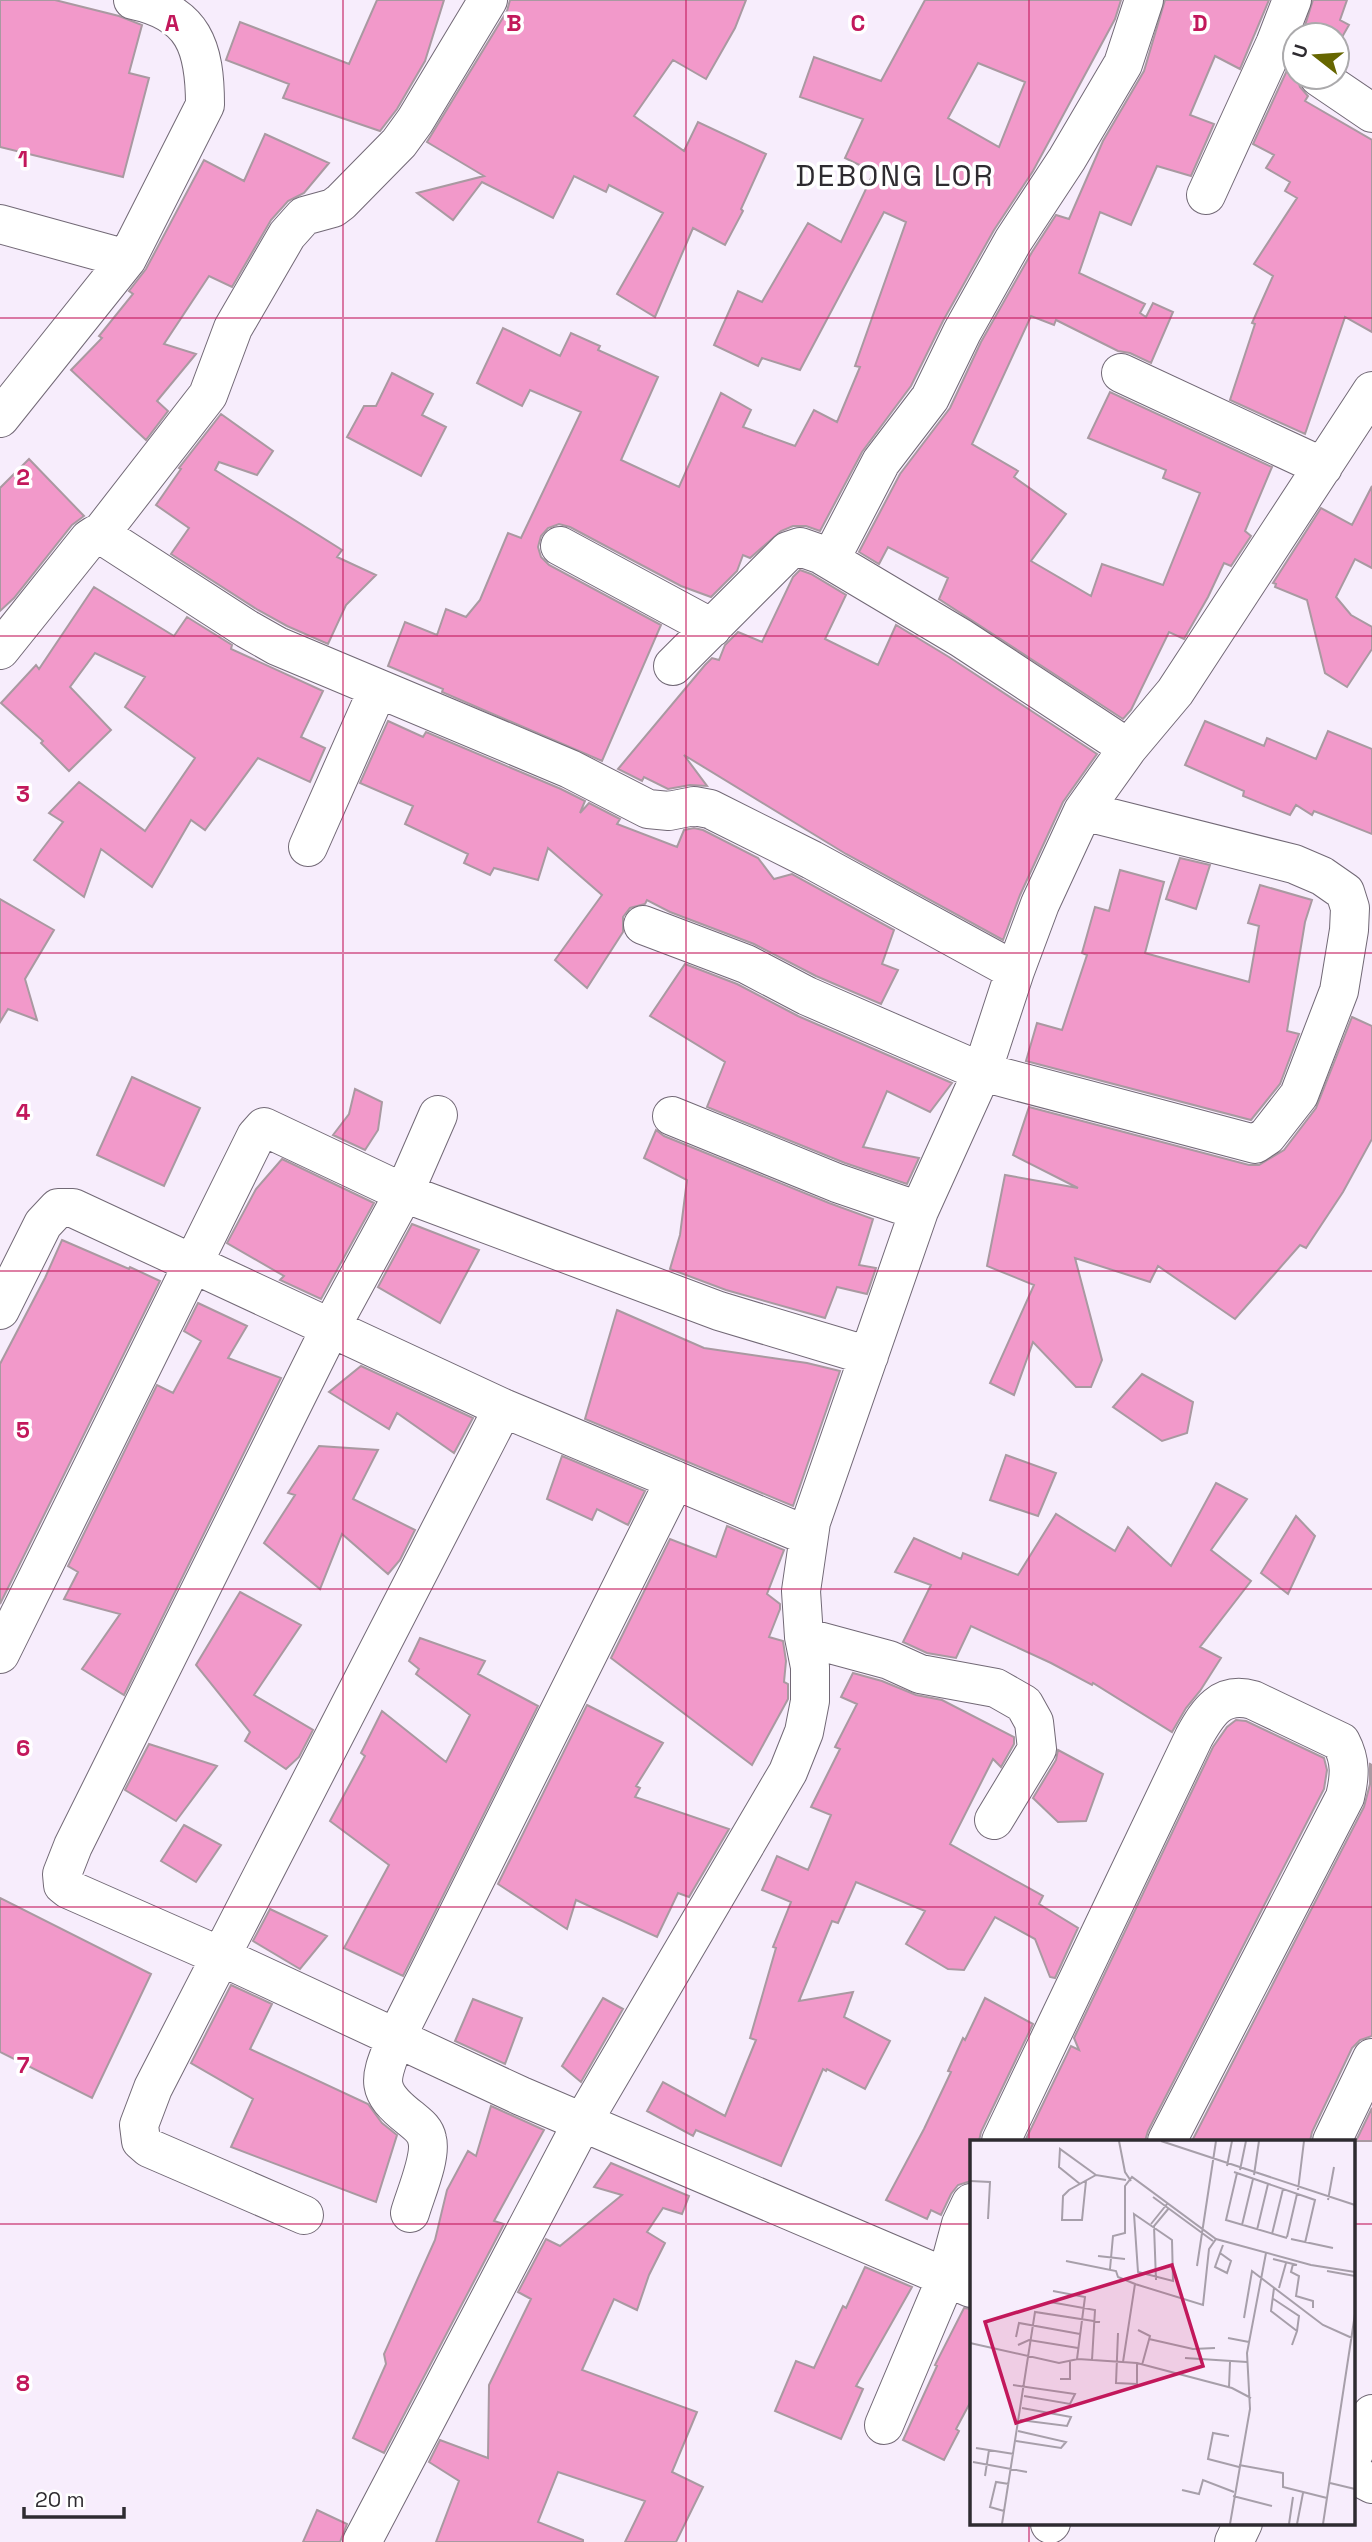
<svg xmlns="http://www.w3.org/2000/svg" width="1372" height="2542" font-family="'Space Grotesk',sans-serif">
<rect width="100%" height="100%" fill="#f7edfc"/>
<!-- building -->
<path fill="#f299ca" stroke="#a999a1" stroke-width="2" fill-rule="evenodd" d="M0,0H55L119,16L142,25L129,73L149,78L123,177L0,147Z
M377,0H444L425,61L397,109L380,131L283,98L289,84L226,60L240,22L349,64Z
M510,0H746L735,28L706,79L673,60L634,116L684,151L698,122L766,154L741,209L743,211L725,245L693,228L655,317L617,294L663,213L609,185L606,192L574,176L553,218L482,182L453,220L417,193L484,176L427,142L507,11Z
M925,0H1121L1115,19L1033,171L994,230L943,321L911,386L862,452L820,531L806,526H793L781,531L750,558L743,555L737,571L711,597L681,586L570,527L559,524L548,528L541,536L538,547L541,557L549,565L661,625L602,761L442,692L443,689L388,666L405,622L437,635L446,609L466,617L480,600L508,533L521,538L581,412L530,390L522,406L477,383L503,328L560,356L571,333L600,346L598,350L658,377L621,460L679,487L721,393L751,410L743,427L795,446L814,410L837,422L860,367L855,366L906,222L884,212L800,370L762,358L758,366L714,345L738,291L762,302L808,223L841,242L874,172L845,158L863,119L800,97L814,57L881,81ZM978,63L1025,82L999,147L948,118Z
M1165,0H1269L1240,69L1215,56L1190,115L1214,124L1191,176L1157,166L1131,225L1100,212L1079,273L1145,304L1140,313L1146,317L1153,303L1173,312L1151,363L1130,353L1118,351L1056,320L1054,325L1031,316L972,444L1018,471L1014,477L1066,514L1031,561L1091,596L1102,564L1163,585L1200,493L1163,478L1166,470L1088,438L1110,392L1272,467L1245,531L1251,536L1231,566L1224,563L1208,597L1184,639L1169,632L1131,710L1123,719L939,599L948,578L888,547L879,564L859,552L900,474L950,408L981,342L1032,252L1056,215L1069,219L1103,141L1144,71Z
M1313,0H1347L1340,20L1349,25L1337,46V35H1302Z
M1295,53V77H1297L1300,87L1308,96L1305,101L1372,140V332L1345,317L1305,434L1230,400L1255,324L1252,323L1273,276L1254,264L1297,198L1285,191L1290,182L1266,168L1274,155L1253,144Z
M265,134L329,163L304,193L288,201L271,220L232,287L209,276L164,344L196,354L157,401L168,411L146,440L71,370L102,338L99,336L133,294L129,291L146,269L204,160L244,181Z
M392,373L433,394L422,415L446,427L421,476L347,437L364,406H376Z
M221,414L273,451L257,475L219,462L215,470L342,550L337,557L376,575L346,605L328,644L287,626L258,610L171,554L189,528L156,505L181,469L179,468Z
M29,459L84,516L72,525L14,598L0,611V488Z
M1372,486V568L1355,559L1336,597L1351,615L1372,627V649L1347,687L1325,673L1307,600L1275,587L1276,584L1273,583L1321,508L1352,525Z
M800,570L811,574L846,595L825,639L878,665L896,625L949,657L1097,754L1063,802L1020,895L1003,940L846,854L684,755L707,786L690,785L668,789L644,777L642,781L618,769L705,665L712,658L719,660L725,645L738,632L762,642L793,577Z
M94,587L174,636L187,617L232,645L231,649L323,691L301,737L325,748L310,782L258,758L205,830L191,820L152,887L101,849L84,897L34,860L63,822L49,813L79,782L145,831L195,758L125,707L145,677L95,653L70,687L111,730L69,771L41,743L43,741L1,703L36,665L39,669Z
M388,721L423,737L426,732L561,789L585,801L580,813L589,803L620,819L617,824L677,847L684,830L694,828L703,830L758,858L774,879L792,874L894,930L882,964L898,970L881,1004L816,976L754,944L670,912L647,900L645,904L630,908L623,917V932L587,988L555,960L602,895L548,848L538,880L494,868L490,875L464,863L468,854L405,824L413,806L360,783Z
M1205,721L1264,746L1267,738L1316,759L1328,731L1372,749V834L1314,811L1312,815L1296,805L1290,815L1243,796L1244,791L1185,765Z
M1180,858L1210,865L1196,909L1166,899Z
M1120,870L1164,882L1145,953L1249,982L1259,926L1248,923L1260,885L1312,900L1305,922L1287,1031L1299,1034L1280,1084L1251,1120L1026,1061L1037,1023L1062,1030L1087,955L1082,953L1095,907L1109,911Z
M0,899L54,930L25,979L37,1020L8,1009L0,1022Z
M685,964L737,984L798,1016L952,1083L930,1112L887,1091L863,1147L919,1158L907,1184L845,1163L707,1107L725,1062L650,1016Z
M1352,1017L1372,1026V1139L1343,1192L1306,1248L1300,1245L1235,1319L1158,1266L1150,1282L1075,1258L1102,1360L1091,1387H1076L1033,1342L1014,1395L990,1383L1034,1285L987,1266L1005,1175L1078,1188L1013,1155L1029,1107L1249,1165H1259L1284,1150L1316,1108Z
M132,1077L200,1108L164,1186L97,1155Z
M355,1089L382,1102L378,1130L365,1150L333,1135L349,1114Z
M656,1130L664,1136L829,1203L873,1219L859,1265L876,1268L867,1294L837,1287L825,1318L726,1290L670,1269L680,1235L687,1180L644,1158Z
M282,1159L374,1203L321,1299L280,1280L284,1276L227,1243L256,1189Z
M412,1224L479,1250L440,1323L378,1287Z
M62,1240L129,1269L130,1267L160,1281L0,1604V1364L45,1278Z
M198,1303L247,1326L228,1358L281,1378L124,1695L82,1669L120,1614L64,1599L78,1572L68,1566L157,1385L173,1393L201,1341L184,1331Z
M617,1310L704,1348L807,1363L840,1371L793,1506L585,1419Z
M361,1366L473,1418L454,1453L397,1413L389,1429L329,1392Z
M1142,1374L1193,1402L1187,1433L1162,1441L1113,1407Z
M319,1446L378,1450L353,1499L415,1530L400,1560L388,1574L342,1534L320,1589L264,1543L295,1495L288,1493Z
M1006,1455L1056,1473L1038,1516L990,1500Z
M562,1456L645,1491L628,1525L597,1509L592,1520L547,1499Z
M1216,1483L1247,1499L1211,1550L1251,1581L1200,1647L1221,1658L1200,1691L1186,1708L1172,1732L1093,1683L1092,1685L1051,1663L971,1626L956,1658L927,1653L903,1642L931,1585L895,1572L914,1538L961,1559L963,1553L1018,1575L1056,1514L1115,1551L1128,1527L1171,1566Z
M1296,1516L1315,1536L1288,1594L1261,1573Z
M727,1526L784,1550L767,1594L780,1604V1609L769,1637L783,1641L786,1661L784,1682L788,1684V1699L752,1765L611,1658L670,1539L716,1557Z
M240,1592L301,1625L254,1695L313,1730L299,1757L286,1769L245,1741L250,1732L196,1665Z
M420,1638L485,1661L478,1674L538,1706L403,1976L344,1948L389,1865L330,1821L365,1756L361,1753L382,1711L446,1762L470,1715L416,1674L419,1669L409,1661Z
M853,1673L882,1681L916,1695L942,1700L1014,1737V1744L1001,1767L993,1759L950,1844L1043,1896L1039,1904L1078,1928L1055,1978L1050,1977L1035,1939L995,1917L964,1970L948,1969L906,1944L925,1911L856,1882L838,1923L832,1921L799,2001L853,1992L844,2017L890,2041L865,2089L827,2069L826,2071L823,2069L781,2166L696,2130L693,2136L647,2111L663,2082L725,2116L756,2040L750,2038L776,1948L773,1947L791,1902L762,1890L777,1856L808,1870L831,1815L811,1807L840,1749L835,1747L857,1704L841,1697Z
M587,1705L663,1743L636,1786L640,1788L635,1797L729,1829L689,1897L678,1893L657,1937L576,1900L567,1929L498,1884Z
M1236,1720L1246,1721L1324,1758L1327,1770L1324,1789L1148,2131L1145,2141H1025L1071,2046L1079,2050L1074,2038L1213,1747L1227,1727Z
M149,1744L217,1766L176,1821L125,1790Z
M1058,1750L1103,1774L1086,1821L1058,1822L1033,1798L1056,1760Z
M1370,1764L1372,1765V2036L1360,2040L1352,2048L1312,2132L1310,2141H1192L1364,1807L1370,1784Z
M184,1825L221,1845L196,1882L161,1861Z
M0,1898L151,1974L92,2098L0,2052Z
M270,1909L327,1936L300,1969L253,1941Z
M231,1985L272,2004L250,2049L368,2104L382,2123L397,2135L376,2202L231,2147L253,2099L191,2063Z
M603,1998L623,2009L581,2082L562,2066Z
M985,1998L1033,2024L981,2132L979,2141H971V2181L958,2185L951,2194L941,2215L931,2210L927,2219L886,2200L924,2129L951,2072L948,2071L963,2038L965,2040Z
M473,1999L522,2018L505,2064L455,2041Z
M491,2106L544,2130L494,2221L504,2224L384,2453L353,2438L386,2364L384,2354L435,2240L447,2190L468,2151L476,2156Z
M1372,2108V2141H1356Z
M611,2163L689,2196L682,2214L663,2208L647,2232L665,2243L649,2275L637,2310L614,2299L582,2370L697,2412L672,2472L703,2487L676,2542H625L645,2501L558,2472L538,2522L583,2540V2542H436L459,2481L429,2462L440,2440L488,2458L489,2385L531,2299L518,2292L546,2239L560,2246L622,2195L594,2187Z
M865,2267L912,2287L856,2386L863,2389L841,2439L775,2411L796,2361L814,2368L843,2306L846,2308Z
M964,2308L971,2309V2401L956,2429L959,2431L944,2460L903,2440L937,2366L935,2365Z
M317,2510L347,2524L340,2542H303Z"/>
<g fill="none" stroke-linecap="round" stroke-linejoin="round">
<defs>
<path id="minor" d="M1319,77L1372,113
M1206,195L1275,44L1292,0
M0,224L127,259
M1121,373L1323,467
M0,418L127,259L205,105C205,47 194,13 133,0
M100,534L208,395L233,328L287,235L304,216L333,208L341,202L399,143L415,121L488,0
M560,546L712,628
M830,560L881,462L930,398L962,332L1013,241L1067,159L1123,64L1144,0
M0,650L89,539L95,535L100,534L247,629L277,646L570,769L648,809L669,811L694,806L710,809L812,860L1015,971
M673,666L788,551L800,547L820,554L961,638L1128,748
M308,847L378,689
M643,925L746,964L807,996L982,1072L1255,1144L1267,1136L1299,1095L1339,991L1349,930L1350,908L1345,892L1322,876L1294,864L1083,811
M438,1115L404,1193L330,1329L73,1846L62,1874L63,1885L68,1889L220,1956L521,2096L971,2288
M672,1116L837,1183L919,1211
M0,1310L43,1224L58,1208H73L503,1408L808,1536
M804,1637L889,1660L920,1674L996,1688L1024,1704L1034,1722L1037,1749L994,1820
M0,1654L256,1136L264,1127L404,1193L719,1311L869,1356
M1001,2141L1194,1737C1208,1712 1221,1691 1253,1700L1341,1742C1351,1761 1350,1776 1345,1797L1167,2141
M1332,2141L1372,2058
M410,2213C415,2195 432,2157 427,2139C425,2129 417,2124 410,2118C373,2089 380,2079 396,2038L675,1480
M304,2215L149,2148L141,2141L139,2125L153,2088L503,1408
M884,2425L947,2276L961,2224L971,2203
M1353,2455L1372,2414
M1353,2474L1372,2484
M1050,2524L1051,2523
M362,2542L582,2123L788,1772L804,1732L810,1701V1667L804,1637L801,1591L811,1522L919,1211L982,1072L1015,971L1040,904L1083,811L1128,748L1175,692L1372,391
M1234,2542L1243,2523"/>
</defs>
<!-- minor casing -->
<use href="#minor" stroke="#726976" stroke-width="40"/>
<!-- minor -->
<use href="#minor" stroke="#fff" stroke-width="38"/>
</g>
<!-- grid -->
<path fill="none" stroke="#c2185b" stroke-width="2" stroke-opacity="0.55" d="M343,0V2542M686,0V2542M1029,0V2141M0,318H1372M0,636H1372M0,953H1372M0,1271H1372M0,1589H1372M0,1907H1372M0,2224H971M1353,2224H1372M1029,2523V2542"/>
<g text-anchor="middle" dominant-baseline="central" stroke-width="7" stroke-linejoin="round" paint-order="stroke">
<!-- quarter labels -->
<g font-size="30" letter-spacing="2" fill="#2e2b30" stroke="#fff">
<text x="895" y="175">DEBONG LOR</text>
</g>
</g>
<!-- overview -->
<g transform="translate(970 2140)">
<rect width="385" height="385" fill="#f7edfc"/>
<path fill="none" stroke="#a79faa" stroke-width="2" d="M149,1L155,32L161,41M191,1L385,65M257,26L262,1M270,30L276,1M264,32L345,60L335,103M267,33L256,80L317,98M284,35L289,1M0,41L20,42L18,79M116,41L112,80H92L93,56L99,50L126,35L156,40M110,44L89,27L90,9L126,35M328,50L334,1M183,57L243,101M358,60L364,27M164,74L202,100L203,141L168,132ZM181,84L197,64M272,85L283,39M287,90L298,44M302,94L313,49M317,97L327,54M321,99L363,108M250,113L261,121L257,133L245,127L250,113L253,105M128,116L155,119M303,119L327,125M96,121L146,131L148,137L165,144L153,222M323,124L321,132L329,136L326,156L343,161V168M227,126L246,1M140,129L143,96L155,93V46L162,37L246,99L341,125L385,132M357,131L385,136M186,140L184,86L199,68M165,144L233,165L239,109L246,99M304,148L301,171L327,191L322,205M309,148L316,123M83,151L115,157L107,219M302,158L329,176L327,191M80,162L125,170L122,220M274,178L282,131L353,185L382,198M168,190L180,196L172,225M148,193L146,243L167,244V223M46,197L49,183L110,194M258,198L279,202M179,199L223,209L245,208M0,203L89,223L108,219L167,223L262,248L281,258M48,205L59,200L108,208M215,218L277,222M90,239H100V221M43,245L105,254L100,264L54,256M259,247L260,222M50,280L97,286L101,277L52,268M259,296L243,293L238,319L269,327M46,301L91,308L96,302L48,291M6,308L44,314M3,322L57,332M269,325L313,333V347L357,358M15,336L19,310M360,343L385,349M212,350L229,354L233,340L264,352M263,356L302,366M34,371L20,367L26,342L39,344M32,384L65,172L130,182M260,384L280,269L277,213L296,113M319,384L323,357M327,384L333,353M353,384L385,174"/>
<path fill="#c2185b" fill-opacity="0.15" stroke="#c2185b" stroke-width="3.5" d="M202,125L233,226L46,283L15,182Z"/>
<rect width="385" height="385" fill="none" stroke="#2e2b30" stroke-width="3.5"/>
</g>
<g font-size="23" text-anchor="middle" font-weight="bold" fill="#c2185b" stroke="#fff" stroke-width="7" stroke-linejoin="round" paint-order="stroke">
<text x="172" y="31">A</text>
<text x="514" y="31">B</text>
<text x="858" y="31">C</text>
<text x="1200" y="31">D</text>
<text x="23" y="167">1</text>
<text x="23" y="485">2</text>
<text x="23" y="802">3</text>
<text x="23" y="1120">4</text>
<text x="23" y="1438">5</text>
<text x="23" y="1756">6</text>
<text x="23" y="2073">7</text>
<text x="23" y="2391">8</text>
</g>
<!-- north arrow -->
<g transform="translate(1316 56) rotate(287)"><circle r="33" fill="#ffffff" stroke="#abaaac" stroke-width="2"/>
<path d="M0-5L12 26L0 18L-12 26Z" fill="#666600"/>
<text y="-10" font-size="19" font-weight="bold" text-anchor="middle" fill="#2e2b30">U</text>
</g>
<!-- scale -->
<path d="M24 2507v10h100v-10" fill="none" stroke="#2e2b30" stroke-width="3.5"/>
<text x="35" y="2507" font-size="21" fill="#2e2b30" stroke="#ffffff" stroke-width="5" paint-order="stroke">20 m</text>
</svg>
